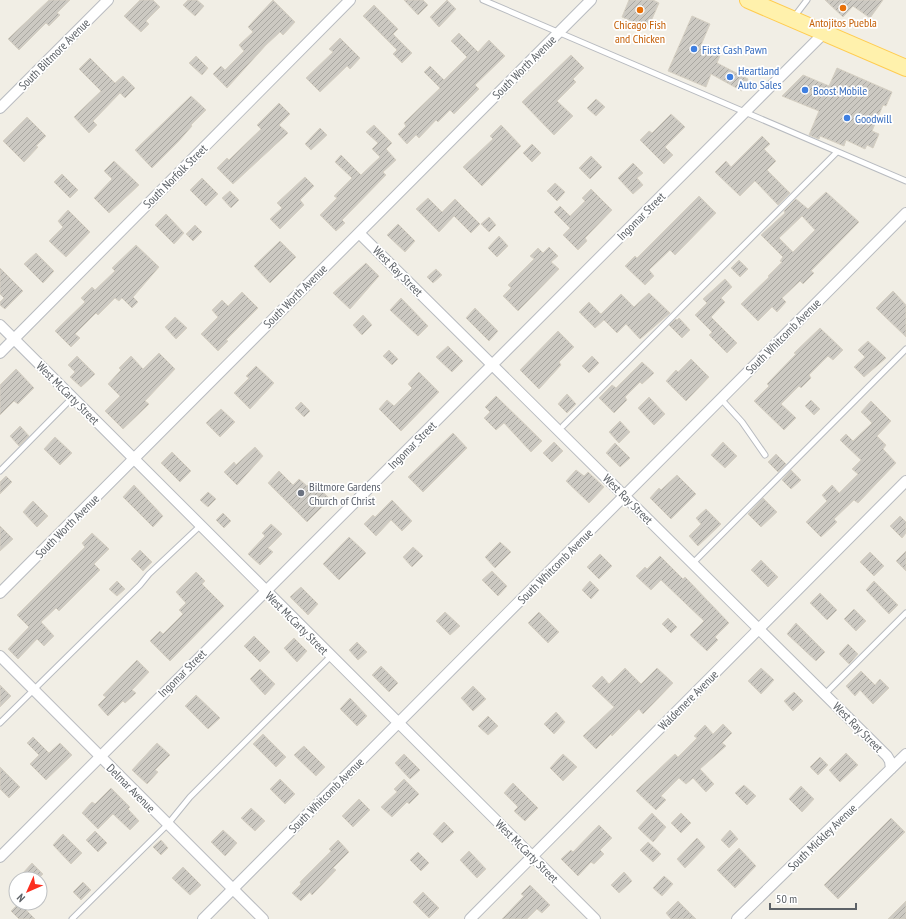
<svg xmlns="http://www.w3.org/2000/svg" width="906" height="919" font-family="'PT Sans Narrow',sans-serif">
<defs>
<pattern id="building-hatch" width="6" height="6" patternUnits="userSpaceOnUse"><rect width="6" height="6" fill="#ccc9c2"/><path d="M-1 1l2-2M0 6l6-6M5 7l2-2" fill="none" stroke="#a9a7a1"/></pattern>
</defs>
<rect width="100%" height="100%" fill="#f1eee5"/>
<!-- building -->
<path fill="url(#building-hatch)" stroke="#d6d0c3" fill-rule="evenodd" d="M49,0H70L57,13L60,15L49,26L46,23L19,50L8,39Z
M140,0H153L160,7L146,21L149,24L141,32L124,16Z
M188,0H197L204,6L195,16L183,5Z
M273,0L295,22L283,35L280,32L266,45L227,88L213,74L221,66L225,70L244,51L239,45L253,32L248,27Z
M404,0H423L428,5L418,15Z
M447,0L456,9L439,27L430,17Z
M629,0H653L659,3L648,28L622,17Z
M825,0H883L870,18L853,6L843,17Z
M374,5L398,29L393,34L412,53L402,63L393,54L397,50L363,16Z
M692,16L710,24L701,45L721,53L717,63L748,79L742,91L711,74L706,87L668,71Z
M459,33L478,52L489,40L505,56L475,85L479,89L454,114L450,110L438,122L436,120L419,138L416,135L407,144L398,134L406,126L404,123L440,88L424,72L430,66L444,80L467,57L451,41Z
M340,38L360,58L350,69L347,66L320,92L306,78L333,52L329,49Z
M571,55L584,68L573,79L576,82L557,101L573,116L554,135L522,102Z
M196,56L208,68L202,75L189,63Z
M90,58L115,83L123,76L135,88L125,98L120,93L93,121L97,125L89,133L74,117L101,91L79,69Z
M837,68L892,92L886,106L883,105L872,131L879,134L873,148L867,145L865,149L846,140L844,146L820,136L819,139L809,135L819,111L782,96L803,75L829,86Z
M191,96L206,110L191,125L192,126L178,142L152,168L135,150Z
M596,99L605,107L596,116L587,108Z
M279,103L290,114L279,125L288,133L233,184L217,168L227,158L229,160L261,129L257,125Z
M671,114L685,127L665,147L673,155L664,164L640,140L649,131L652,133Z
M27,117L46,136L36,146L38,147L24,162L3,141Z
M374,125L392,143L386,149L396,160L383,172L386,175L342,220L345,223L336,231L320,215L337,198L334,196L352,178L335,162L341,155L361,175L380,157L372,149L378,143L366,132Z
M501,125L521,146L482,186L463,167L493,139L490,136Z
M320,128L327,135L311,150L305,144Z
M762,136L770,144L764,149L776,161L767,170L790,193L778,205L755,181L740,196L715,172L726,161L731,167Z
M532,144L541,153L532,162L523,153Z
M591,156L602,167L590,179L579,168Z
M114,161L139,185L109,213L94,198L112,179L104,171Z
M633,163L643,173L637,178L643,185L633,194L618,178Z
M62,174L78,190L70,198L54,182Z
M305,177L314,186L300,200L304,205L280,229L270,219L282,208L277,203Z
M202,178L218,194L206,206L190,190Z
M555,183L565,192L557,201L547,191Z
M591,189L612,210L585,238L587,241L578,250L563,235L570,228L554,212L560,206L570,216L585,201L582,198Z
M230,191L239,200L231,208L222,198Z
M826,192L859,222L811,271L814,273L803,284L800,281L782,298L786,302L777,312L772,307L758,321L741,304L769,277L768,276L782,262L780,261L783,257L761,235L785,213L784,211L796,199L808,209ZM802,216L815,230L793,252L779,238Z
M699,196L716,213L675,255L670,250L649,270L654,276L645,285L625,266L635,256L637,258Z
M428,198L442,212L455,199L480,224L471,233L454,216L439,232L416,209Z
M68,210L90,232L66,257L49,241L63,227L58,221Z
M166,214L184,233L174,244L155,225Z
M489,217L496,225L489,232L481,224Z
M398,224L415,241L405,252L387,235Z
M195,225L202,232L193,241L186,234Z
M499,236L508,246L497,257L488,248Z
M280,241L296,257L270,283L254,266Z
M136,245L159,267L133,297L138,302L132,308L122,298L119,301L115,298L98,315L96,313L75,334L80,338L71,347L55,331L85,302L81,298L92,287L95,290L115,271L112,268Z
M549,247L558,256L551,262L559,269L518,311L503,296L511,288L508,285L534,259L530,256L538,248L543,253Z
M36,253L54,271L43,283L24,264Z
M739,260L748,269L740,277L731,268Z
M366,263L379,276L350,309L333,293Z
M0,268L23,291L5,309L0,305V302L4,298L0,294Z
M436,269L442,275L433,283L427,277Z
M725,279L732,287L721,298L725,302L711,317L737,343L727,353L709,335L712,332L695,315L707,303L703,299Z
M893,291L906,305V337L876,308Z
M242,292L258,308L226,340L228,341L218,351L201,334L218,317L212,310L222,300L228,306Z
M649,293L670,313L640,339L626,324L617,333L604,320L595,328L579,312L589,302L601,314L621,294L634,307Z
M401,298L428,326L418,336L390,310Z
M475,308L498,331L489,341L466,318Z
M363,315L372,325L362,335L353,325Z
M175,317L187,328L176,339L165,327Z
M679,318L690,330L682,338L669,325L676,319L677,320Z
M820,328L843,350L833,360L828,356L809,375L811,378L801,388L799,386L781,404L796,418L784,430L754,401L769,386L767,384L796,354L794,353Z
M558,331L574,347L559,362L561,365L539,389L520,370Z
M868,341L886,358L864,377L854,367L865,357L858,350Z
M448,346L463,361L452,372L436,357Z
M389,350L398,359L392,365L383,356Z
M159,353L175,369L145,401L149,404L123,429L105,411L120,396L108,384L121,370L119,368L131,356L143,369Z
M77,356L95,374L81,387L70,377L75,372L68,365Z
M592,356L599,363L589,373L582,366Z
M691,359L709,377L686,401L666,381L676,370L678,372Z
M642,362L654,373L642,384L640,382L625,397L627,400L614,413L599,398L612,385L616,388Z
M256,366L274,383L250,409L234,393L249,378L246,376Z
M16,369L34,388L18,404L14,401L0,415V385Z
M419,372L439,392L401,431L379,409L387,400L394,406L412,388L408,384Z
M567,394L576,404L567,413L558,404Z
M496,396L542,441L531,452L504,423L496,430L484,418L490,412L485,407Z
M649,397L665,414L654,425L638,408Z
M811,400L820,409L814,415L805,406Z
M871,401L891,421L877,436L886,445L883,449L896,463L858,503L854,500L834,519L837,522L821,537L806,522L827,501L822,495L832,485L839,493L858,474L852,469L861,460L840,440L846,434L853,441L872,423L861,412Z
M301,402L310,411L304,417L295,408Z
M221,409L235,422L220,437L206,423Z
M620,421L630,432L619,443L609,432Z
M20,426L29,436L19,446L10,436Z
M453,433L467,448L423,492L408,477Z
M55,437L72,453L60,465L44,449Z
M554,442L563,451L552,462L543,453Z
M723,442L737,456L725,468L711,455Z
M615,443L630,458L620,467L606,453Z
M255,447L263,456L237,485L224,472L234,462L236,465Z
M172,452L191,471L180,482L161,463Z
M776,454L786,464L778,472L768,462Z
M576,470L584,476L588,472L604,487L589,503L566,481Z
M791,470L801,480L791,489L782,480Z
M279,471L293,485L299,479L307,486L312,481L330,499L307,522L268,483Z
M677,475L696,494L671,519L650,498L659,488L661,490Z
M6,476L12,482L0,494V482Z
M134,485L163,516L153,527L123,497Z
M208,492L216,499L208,507L200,500Z
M763,498L777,512L761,527L748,514Z
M392,500L412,521L402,531L391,520L376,536L364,524L373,515L375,517Z
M33,501L48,516L37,527L23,512Z
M706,509L721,524L698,546L689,536L701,524L696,518Z
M223,513L231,521L224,528L216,520Z
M900,516L906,522V533L902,538L890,526Z
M271,524L282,534L268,548L273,552L260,565L248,554L265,536L262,533Z
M0,526L13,539L0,551Z
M92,533L109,549L94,564L100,570L59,611L56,608L41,622L54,636L44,646L37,639L18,659L8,649L29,627L17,615L85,547L82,543Z
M349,537L366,553L339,580L323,564Z
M500,542L511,552L495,568L485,557Z
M413,547L423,556L412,567L403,557Z
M140,550L152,562L143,571L131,559Z
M906,551V571L896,561Z
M870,552L884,566L874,576L860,562Z
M600,554L612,566L599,579L587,567Z
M660,556L683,579L685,577L729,623L715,637L718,640L707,651L690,635L704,621L661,580L651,590L636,576L645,567L647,569Z
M761,560L778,577L768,587L751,570Z
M492,571L507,586L498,596L482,580Z
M196,572L205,581L202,584L224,606L170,661L150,641L160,631L163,634L183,614L179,610L186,603L176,592Z
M117,581L125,589L117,596L109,589Z
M590,581L599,590L591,599L582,590Z
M874,581L898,605L889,614L866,590Z
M301,587L318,604L308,615L290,597Z
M820,593L837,610L827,620L810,603Z
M854,609L866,621L856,631L844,619Z
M445,612L460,626L450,635L436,621Z
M539,612L559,632L548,643L528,623Z
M668,618L677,627L671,633L662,624Z
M796,623L825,652L816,661L787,634Z
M254,636L270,652L260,662L244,646Z
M294,638L307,651L297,662L284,648Z
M357,642L367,652L358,660L349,650Z
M848,644L858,654L849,664L839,654Z
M137,660L149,672L132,690L136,693L125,703L123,701L108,716L98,705L106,697L103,695Z
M381,666L398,683L389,692L372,675Z
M625,668L641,684L657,668L673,683L643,714L639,709L612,736L611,734L596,749L583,736L614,707L592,686L602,676L609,684Z
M761,668L774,680L761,694L748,681Z
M260,669L275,684L265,695L250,679Z
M861,671L875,685L880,679L889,688L873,704L860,690L855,696L846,686Z
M0,685L11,696L0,707Z
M473,686L486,699L473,711L461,698Z
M794,692L803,701L793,711L784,701Z
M196,695L220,718L208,729L185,706Z
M350,698L367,716L357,726L340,709Z
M556,712L565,722L554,734L544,724Z
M488,716L498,726L488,735L478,726Z
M723,724L732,733L722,743L726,746L700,769L714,784L706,792L693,778L686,784L679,778L661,796L666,800L656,810L636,791L675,754L678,757L697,738L694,736L705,725L713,734Z
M263,734L286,757L276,767L253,744Z
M33,737L49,753L60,743L72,755L46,780L30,764L39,755L27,743Z
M157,743L170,755L155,770L158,772L147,784L132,770Z
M304,746L325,767L316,776L294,755Z
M846,753L858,765L840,782L829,770Z
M404,754L420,770L410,779L395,763Z
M563,754L577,767L563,781L550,768Z
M820,757L828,765L818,775L810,767Z
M0,767L20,787L9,798L0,789Z
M280,779L295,794L285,804L270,789Z
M404,779L419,794L409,804L407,802L392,817L381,807L397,792L394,789Z
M513,783L538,808L525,821L514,811L518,807L504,793Z
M744,785L756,796L747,805L735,793Z
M801,786L814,799L802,812L789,799Z
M111,788L130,807L128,809L139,821L130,830L113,814L98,829L82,813L92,802L95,804Z
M359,799L370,810L353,827L342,816Z
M251,808L265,821L255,831L241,818Z
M652,813L666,827L653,842L638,828Z
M681,813L691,823L681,833L671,823Z
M891,818L905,832L838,899L824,885Z
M444,822L454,832L442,843L433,834Z
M599,825L612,838L600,850L604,854L594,864L591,862L578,876L561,859L571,850L573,852Z
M223,830L237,843L225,856L211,842Z
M730,830L738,839L729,848L721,840Z
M95,831L107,843L98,852L86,840Z
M63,834L82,853L71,864L53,845Z
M697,838L705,847L685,868L677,859Z
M161,840L168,848L161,855L153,847Z
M338,840L349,852L333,868L336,870L312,895L310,892L301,901L292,893L301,884L300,882L331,851L329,849Z
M648,842L661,854L653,862L640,850Z
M739,848L756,866L735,888L717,870Z
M469,851L486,869L477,878L460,860Z
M418,852L429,863L421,871L410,860Z
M32,863L43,874L38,879H29L23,873Z
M183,867L201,885L190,895L172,878Z
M624,872L632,881L619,893L611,885Z
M664,876L673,884L662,896L653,888Z
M83,882L91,890L81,900L73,892Z
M530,885L550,905L542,913L537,909L527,919H502L524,896L521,894Z
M423,892L439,908L429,918L413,902Z
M678,901L696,919H671L666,913Z
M906,901V919H888Z
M19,903L35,919H19L11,911Z"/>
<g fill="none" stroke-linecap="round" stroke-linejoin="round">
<defs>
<path id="lane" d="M483,0L906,181
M794,17L807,0
M721,399L742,422L765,455
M563,426L837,152
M0,471L72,398
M693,563L906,349
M825,694L906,613
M0,723L140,585L149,574L200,526
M72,919L168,824L190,797L331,656"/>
<path id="street" d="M0,108L108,0
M359,233L887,756L890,761L891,769
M0,325L595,919
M0,353L350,0
M0,593L591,0
M0,656L263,919
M0,857L824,33
M203,919L906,213
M470,919L906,481
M737,919L906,754"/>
<path id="primary" d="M748,0L906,68"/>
</defs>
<!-- lane casing -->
<use href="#lane" stroke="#b8bbc0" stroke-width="7"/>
<!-- street casing -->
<use href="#street" stroke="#b8bbc0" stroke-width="12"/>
<!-- primary casing -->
<use href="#primary" stroke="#ffcc50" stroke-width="18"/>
<!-- lane -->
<use href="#lane" stroke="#fff" stroke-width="5"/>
<!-- street -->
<use href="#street" stroke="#fff" stroke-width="10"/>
<!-- primary -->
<use href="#primary" stroke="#fff1ac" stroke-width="16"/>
</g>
<!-- markers -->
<g fill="#e8710a" stroke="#fff" stroke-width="1.5">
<circle cx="843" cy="8" r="4"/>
<circle cx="640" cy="10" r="4"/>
</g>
<g fill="#3f7fe0" stroke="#fff" stroke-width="1.5">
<circle cx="694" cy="49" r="4"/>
<circle cx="730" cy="77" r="4"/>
<circle cx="805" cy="90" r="4"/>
<circle cx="847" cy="118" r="4"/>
</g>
<circle fill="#6b7280" stroke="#fff" stroke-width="1.5" cx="301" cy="493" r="4"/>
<g text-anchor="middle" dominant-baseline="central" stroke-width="3.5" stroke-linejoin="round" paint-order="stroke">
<!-- food labels -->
<g font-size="12" fill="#c56008" stroke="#fff">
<text x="843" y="22">Antojitos Puebla</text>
<text x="640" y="24">Chicago Fish<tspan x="640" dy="14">and Chicken</tspan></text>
</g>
<!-- shop labels -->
<g font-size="12" fill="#366cbe" stroke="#fff" text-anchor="start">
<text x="702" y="49">First Cash Pawn</text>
<text x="738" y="70">Heartland<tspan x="738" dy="14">Auto Sales</tspan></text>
<text x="813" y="90">Boost Mobile</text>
<text x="855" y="118">Goodwill</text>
</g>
<!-- street labels -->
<g font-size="12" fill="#5d6267" stroke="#fff">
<text transform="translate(54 54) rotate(-45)">South Biltmore Avenue</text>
<text transform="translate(524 67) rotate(-45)">South Worth Avenue</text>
<text transform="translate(175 176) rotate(-45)">South Norfolk Street</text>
<text transform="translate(641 216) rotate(-45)">Ingomar Street</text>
<text transform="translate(398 271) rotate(45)">West Ray Street</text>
<text transform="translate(295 296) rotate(-45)">South Worth Avenue</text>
<text transform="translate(783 336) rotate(-45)">South Whitcomb Avenue</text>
<text transform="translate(68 393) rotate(45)">West McCarty Street</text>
<text transform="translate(412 445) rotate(-45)">Ingomar Street</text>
<text transform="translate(628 499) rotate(45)">West Ray Street</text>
<text transform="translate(67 526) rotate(-45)">South Worth Avenue</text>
<text transform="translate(555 566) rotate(-45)">South Whitcomb Avenue</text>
<text transform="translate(297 623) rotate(45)">West McCarty Street</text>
<text transform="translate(182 673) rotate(-45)">Ingomar Street</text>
<text transform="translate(688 700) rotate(-45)">Waldemere Avenue</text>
<text transform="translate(858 727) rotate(45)">West Ray Street</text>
<text transform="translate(131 788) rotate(45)">Delmar Avenue</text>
<text transform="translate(326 795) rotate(-45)">South Whitcomb Avenue</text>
<text transform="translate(822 837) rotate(-44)">South Mickley Avenue</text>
<text transform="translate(527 851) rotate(45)">West McCarty Street</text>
</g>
<!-- worship labels -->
<g font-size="12" fill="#5b616d" stroke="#fff" text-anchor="start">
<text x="309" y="486">Biltmore Gardens<tspan x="309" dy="14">Church of Christ</tspan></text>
</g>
</g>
<!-- north arrow -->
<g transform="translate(28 891) rotate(225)"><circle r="19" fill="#ffffff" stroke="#bec0c2"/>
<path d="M0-3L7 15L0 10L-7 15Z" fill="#fc2f20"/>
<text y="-6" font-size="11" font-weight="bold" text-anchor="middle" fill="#5d6267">N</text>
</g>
<!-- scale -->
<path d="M770 903v6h86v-6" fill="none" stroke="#5d6267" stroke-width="2"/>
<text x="776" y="903" font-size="12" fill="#5d6267" stroke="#ffffff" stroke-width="3" paint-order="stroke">50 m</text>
</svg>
